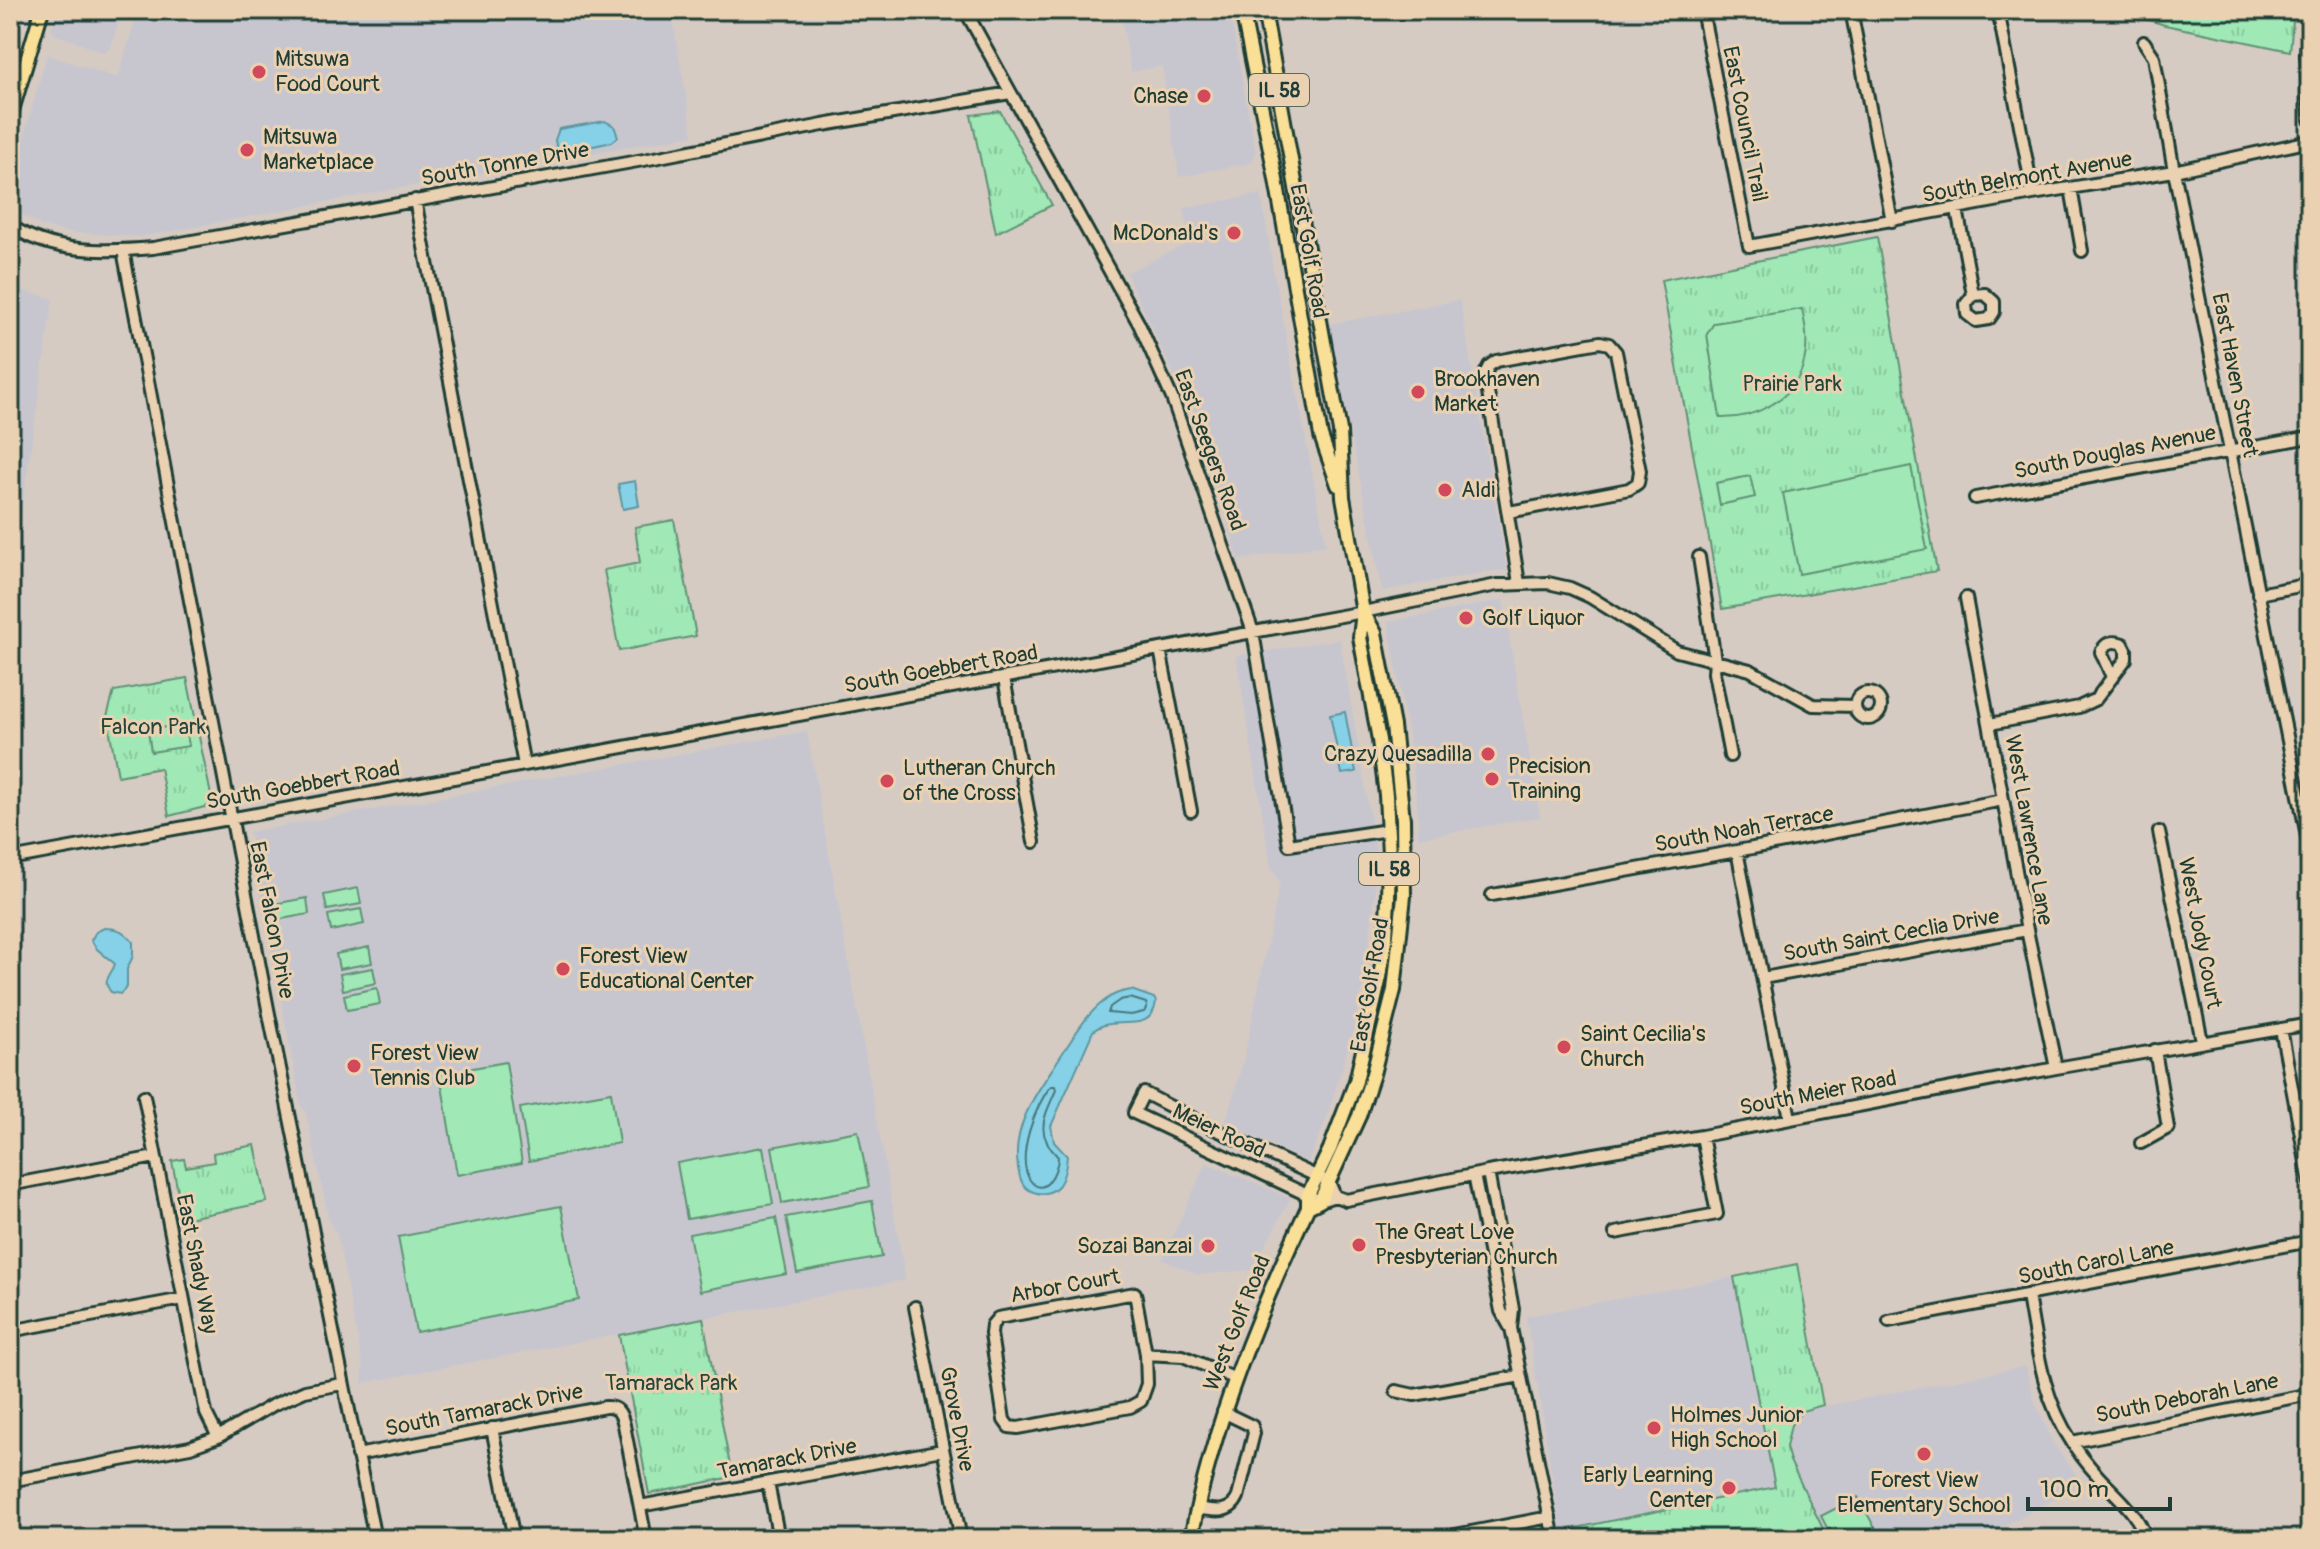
<svg xmlns="http://www.w3.org/2000/svg" width="2320" height="1549" font-family="Pangolin,sans-serif">
<defs>
<pattern id="grass-tufts" width="24" height="20" patternUnits="userSpaceOnUse" patternTransform="scale(2)"><rect width="24" height="20" fill="#a0e8b6"/><path d="M3 7l-1-3M5 7V3M7 7l1-3M15 17l-1-3M17 17v-4M19 17l1-3" fill="none" stroke="#89c89d"/></pattern>
</defs>
<rect width="100%" height="100%" fill="#d5cbc3"/>
<filter id="ink" filterUnits="userSpaceOnUse"><feTurbulence type="fractalNoise" baseFrequency=".0125" numOctaves="2"/><feDisplacementMap in="SourceGraphic" scale="16" xChannelSelector="R" yChannelSelector="G"/><feConvolveMatrix kernelMatrix="1 2 1 2 8 2 1 2 1" color-interpolation-filters="sRGB"/></filter>
<g filter="url(#ink)">
<!-- built -->
<path fill="#c7c6cf" d="M58,10H123L110,49L103,52L54,34L51,29Z
M138,10H671L693,135L411,186L141,237L66,232L42,226L10,208V185L47,55L118,78Z
M1107,10H1229L1256,154L1251,163L1179,177L1162,66L1131,72L1121,15L1109,16Z
M1261,194L1273,268L1326,545L1239,560L1195,419L1126,273L1190,242L1184,208Z
M10,287L53,299L22,508L10,540Z
M1460,300L1507,571H1494L1382,591L1329,324Z
M1503,600L1540,817L1418,838V812L1411,751L1388,622Z
M1340,639L1376,851L1375,894L1368,953L1356,1022L1326,1121L1308,1162L1225,1123L1243,1062L1280,882L1271,868L1236,656Z
M807,731L906,1280L362,1383L363,1367L337,1234L329,1221L306,1113L301,1106L249,832Z
M1206,1163L1291,1198L1252,1270L1199,1275L1162,1260Z
M1734,1277L1775,1487L1561,1531L1526,1316Z
M2026,1366L2033,1397L2053,1443L2083,1484L1979,1539H1828L1790,1461L1786,1447L1791,1425L1802,1411Z"/>
<!-- grass -->
<path fill="url(#grass-tufts)" stroke="#609275" stroke-width="2" d="M2090,10H2294L2290,51L2165,25L2139,17Z
M1000,111L1052,205L996,233L971,115Z
M1877,237L1937,571L1722,609L1661,280Z
M674,520L696,636L619,651L604,570L640,563L635,527Z
M187,678L213,805L169,816L160,768L118,776L107,717L114,691Z
M255,1145L267,1202L183,1219L172,1161L184,1159L186,1167L214,1162L213,1153Z
M1797,1264L1823,1405L1802,1411L1791,1425L1786,1447L1790,1461L1828,1539H1578L1576,1528L1775,1487L1734,1277Z
M703,1318L732,1477L649,1494L619,1335Z
M1858,1497L1881,1539H1833L1821,1516Z"/>
<!-- pitch -->
<path fill="#a0e8b6" stroke="#609275" stroke-width="2" d="M1802,309C1806,328 1809,346 1803,365C1794,400 1754,419 1720,418L1707,334L1714,323Z
M1911,466L1927,549L1799,574L1783,493Z
M1750,476L1755,497L1720,505L1716,483Z
M185,724L189,746L151,752L148,730Z
M358,888L361,904L327,910L324,895Z
M307,898L309,914L276,920L273,904Z
M361,909L364,924L331,931L328,915Z
M369,947L372,963L339,969L336,954Z
M373,968L376,983L343,990L340,974Z
M377,988L380,1004L347,1010L344,995Z
M506,1062L522,1163L457,1175L440,1074Z
M611,1092L619,1143L529,1161L520,1108Z
M858,1131L869,1187L782,1203L772,1147Z
M763,1147L773,1204L687,1219L677,1163Z
M872,1201L882,1257L797,1273L786,1217Z
M561,1206L579,1300L416,1332L398,1237Z
M776,1218L787,1274L700,1291L689,1234Z"/>
<!-- water -->
<path fill="#86d1e7" stroke="#5d969f" stroke-width="2" d="M605,121L614,126L618,137L612,142L565,152L557,151L555,140L559,129Z
M635,481L639,506L623,509L618,484Z
M1345,712L1356,772L1342,774L1330,715Z
M104,928C119,928 124,931 133,942V956L127,969V987L120,994L111,992C101,980 111,976 115,964L97,949L91,940L96,932Z
M1131,990L1154,998L1156,1002C1151,1037 1115,1013 1093,1031L1051,1126L1054,1142L1067,1156C1066,1166 1065,1176 1059,1185C1047,1199 1025,1195 1020,1177C1017,1167 1016,1152 1018,1141C1023,1108 1045,1081 1062,1054C1075,1035 1085,1016 1103,1002C1112,994 1120,992 1131,990Z"/>
<g fill="none" stroke-linecap="round" stroke-linejoin="round">
<!-- shore -->
<path stroke="#48787c" stroke-width="2" d="M1130,998L1146,1003L1147,1007L1144,1012L1131,1015L1108,1013L1110,1007L1120,1000Z
M1051,1086H1055L1056,1090C1044,1118 1034,1132 1058,1157C1058,1171 1044,1200 1030,1180C1015,1157 1036,1104 1051,1086Z"/>
<defs>
<path id="minor" d="M965,10L1139,324L1172,398L1253,632L1289,845L1388,830
M1400,10L1401,12
M1702,10L1749,246L2033,194L2174,171L2310,141
M1851,10L1892,221
M1998,10L2033,194
M2310,10L2306,55L2310,120
M2144,42L2154,57L2174,171L2310,851
M2071,188L2082,251
M415,200L524,765
M1957,209L1973,295L1966,304L1967,314L1976,321L1989,319L1994,312V302L1985,294L1973,295
M10,225C50,254 106,252 153,248L649,159L823,125L1010,93
M123,250L268,1009L375,1539
M1975,498L2310,437
M1509,512L1629,489L1638,483L1640,471L1616,352L1609,344L1600,342L1496,361L1489,366L1485,374L1519,583
M1699,557L1715,660L1714,673L1730,756
M2258,594L2310,584
M1966,598L2027,930L2056,1068
M1160,649L1191,811
M1004,678L1034,842
M1855 706a13 13 0 1 1 26 0a13 13 0 1 1-26 0Z
M1990,724L2079,707L2096,699L2126,659V650L2123,644C2112,640 2106,642 2101,652L2112,677
M2159,832L2202,1041
M1737,851L1790,1118
M10,859L1363,612L1497,585L1548,583L1570,588L1590,597L1677,651L1750,670L1813,705L1855,706
M1492,895L1737,851L2003,800
M1763,978L2027,930
M2281,1029L2310,1183
M144,1096L206,1413L218,1437
M2141,1143L2168,1128L2155,1050
M1488,1172L1513,1309L1511,1328L1554,1539
M1474,1175L1501,1311L1510,1327
M10,1185L155,1157
M1335,1196L1329,1182L1204,1124L1144,1093L1134,1113L1320,1201L1335,1196L1346,1200L1488,1172L1702,1136L2056,1068L2310,1024
M1615,1233L1717,1214L1702,1136
M1135,1293L1146,1354L1147,1384L1141,1401L1130,1407L1018,1428L1009,1427L1004,1420L991,1334L992,1325L998,1318Z
M2028,1296C2037,1346 2042,1398 2072,1442C2079,1454 2089,1466 2098,1476C2116,1496 2138,1512 2146,1539
M915,1307L961,1539
M1889,1321L2310,1241
M10,1331L183,1299
M1146,1354L1183,1356L1236,1379
M1396,1391L1414,1395L1521,1376
M492,1428L514,1539
M2072,1442L2310,1394
M357,1455L605,1407C618,1406 621,1413 624,1425L646,1539
M10,1481L190,1447L218,1437L273,1405L305,1391L342,1384
M768,1483L779,1539
M640,1506L942,1450
M1197,1508C1214,1511 1230,1515 1238,1497L1254,1433L1252,1426L1223,1412
M1434,1539L1550,1517"/>
<path id="major" d="M1242,10L1275,174L1321,436L1338,485
M10,24L14,10
M10,117L42,10
M1308,1207L1320,1201L1359,1116L1373,1074L1394,990L1404,896L1403,819L1393,726L1375,633L1363,612
M1191,1539C1212,1425 1259,1312 1308,1207V1195L1330,1149L1356,1081L1380,977L1386,937L1388,899L1389,854L1386,795L1379,740L1360,637L1363,612L1343,497L1340,431L1264,10"/>
</defs>
<!-- minor casing -->
<use href="#minor" stroke="#1f3d34" stroke-width="16"/>
<!-- major casing -->
<use href="#major" stroke="#1f3d34" stroke-width="18"/>
<!-- minor -->
<use href="#minor" stroke="#ead1b2" stroke-width="10"/>
<!-- major -->
<use href="#major" stroke="#fadf96" stroke-width="12"/>
</g>
</g>
<!-- markers -->
<g fill="#d1495b" stroke="#ead1b2" stroke-width="3">
<circle cx="259" cy="72" r="8"/>
<circle cx="1204" cy="96" r="8"/>
<circle cx="247" cy="150" r="8"/>
<circle cx="1234" cy="233" r="8"/>
<circle cx="1418" cy="392" r="8"/>
<circle cx="1445" cy="490" r="8"/>
<circle cx="1466" cy="618" r="8"/>
<circle cx="1488" cy="754" r="8"/>
<circle cx="1492" cy="779" r="8"/>
<circle cx="887" cy="781" r="8"/>
<circle cx="563" cy="969" r="8"/>
<circle cx="1564" cy="1047" r="8"/>
<circle cx="354" cy="1066" r="8"/>
<circle cx="1359" cy="1245" r="8"/>
<circle cx="1208" cy="1246" r="8"/>
<circle cx="1654" cy="1428" r="8"/>
<circle cx="1924" cy="1454" r="8"/>
<circle cx="1729" cy="1488" r="8"/>
</g>
<g text-anchor="middle" dominant-baseline="central" stroke-width="6" stroke-linejoin="round" paint-order="stroke">
<!-- shield labels -->
<g fill="#ead1b2" stroke="#5c695a" stroke-width="2">
<rect x="1249" y="74" width="60" height="32" rx="6"/>
<rect x="1359" y="853" width="60" height="32" rx="6"/>
</g>
<g font-size="20" font-weight="bold" fill="#1f3d34">
<text x="1279" y="90">IL 58</text>
<text x="1389" y="869">IL 58</text>
</g>
<!-- poi labels -->
<g font-size="22" fill="#1f3d34" stroke="#ead1b2" text-anchor="start">
<text x="275" y="59">Mitsuwa<tspan x="275" dy="25">Food Court</tspan></text>
<text x="1188" y="96" text-anchor="end">Chase</text>
<text x="263" y="137">Mitsuwa<tspan x="263" dy="25">Marketplace</tspan></text>
<text x="1218" y="233" text-anchor="end">McDonald's</text>
<text x="1434" y="379">Brookhaven<tspan x="1434" dy="25">Market</tspan></text>
<text x="1461" y="490">Aldi</text>
<text x="1482" y="618">Golf Liquor</text>
<text x="1472" y="754" text-anchor="end">Crazy Quesadilla</text>
<text x="1508" y="766">Precision<tspan x="1508" dy="25">Training</tspan></text>
<text x="903" y="768">Lutheran Church<tspan x="903" dy="25">of the Cross</tspan></text>
<text x="579" y="956">Forest View<tspan x="579" dy="25">Educational Center</tspan></text>
<text x="1580" y="1034">Saint Cecilia's<tspan x="1580" dy="25">Church</tspan></text>
<text x="370" y="1053">Forest View<tspan x="370" dy="25">Tennis Club</tspan></text>
<text x="1375" y="1232">The Great Love<tspan x="1375" dy="25">Presbyterian Church</tspan></text>
<text x="1192" y="1246" text-anchor="end">Sozai Banzai</text>
<text x="1670" y="1415">Holmes Junior<tspan x="1670" dy="25">High School</tspan></text>
<text x="1713" y="1475" text-anchor="end">Early Learning<tspan x="1713" dy="25">Center</tspan></text>
<text x="1924" y="1480" text-anchor="middle">Forest View<tspan x="1924" dy="25">Elementary School</tspan></text>
</g>
<!-- street labels -->
<g font-size="22" fill="#1f3d34" stroke="#ead1b2">
<text transform="translate(1745 124) rotate(79)">East Council Trail</text>
<text transform="translate(505 164) rotate(-10)">South Tonne Drive</text>
<text transform="translate(2027 177) rotate(-10)">South Belmont Avenue</text>
<text transform="translate(1309 251) rotate(80)">East Golf Road</text>
<text transform="translate(2235 375) rotate(79)">East Haven Street</text>
<text transform="translate(1210 450) rotate(70)">East Seegers Road</text>
<text transform="translate(2115 452) rotate(-11)">South Douglas Avenue</text>
<text transform="translate(941 669) rotate(-10)">South Goebbert Road</text>
<text transform="translate(303 785) rotate(-10)">South Goebbert Road</text>
<text transform="translate(1744 829) rotate(-10)">South Noah Terrace</text>
<text transform="translate(2029 830) rotate(80)">West Lawrence Lane</text>
<text transform="translate(272 920) rotate(79)">East Falcon Drive</text>
<text transform="translate(2200 933) rotate(79)">West Jody Court</text>
<text transform="translate(1891 935) rotate(-10)">South Saint Ceclia Drive</text>
<text transform="translate(1370 985) rotate(-80)">East Golf Road</text>
<text transform="translate(1818 1093) rotate(-11)">South Meier Road</text>
<text transform="translate(1219 1131) rotate(25)">Meier Road</text>
<text transform="translate(2096 1262) rotate(-11)">South Carol Lane</text>
<text transform="translate(197 1264) rotate(79)">East Shady Way</text>
<text transform="translate(1065 1286) rotate(-10)">Arbor Court</text>
<text transform="translate(1237 1323) rotate(-68)">West Golf Road</text>
<text transform="translate(2187 1398) rotate(-11)">South Deborah Lane</text>
<text transform="translate(484 1410) rotate(-11)">South Tamarack Drive</text>
<text transform="translate(957 1419) rotate(79)">Grove Drive</text>
<text transform="translate(787 1459) rotate(-11)">Tamarack Drive</text>
</g>
<!-- park labels -->
<g font-size="22" fill="#25463a" stroke="#ead1b2">
<text x="1792" y="384">Prairie Park</text>
<text x="153" y="727">Falcon Park</text>
<text x="671" y="1383">Tamarack Park</text>
</g>
</g>
<!-- margin -->
<rect width="2320" height="1549" fill="none" stroke="#ead1b2" stroke-width="40"/>
<rect x="20" y="20" width="2280" height="1509" fill="none" stroke="#1f3d34" stroke-width="3" filter="url(#ink)"/>
<!-- scale -->
<path d="M2028 1497v12h142v-12" fill="none" stroke="#1f3d34" stroke-width="4"/>
<text x="2040" y="1497" font-size="24" fill="#1f3d34" stroke="#ead1b2" stroke-width="6" paint-order="stroke">100 m</text>
</svg>
